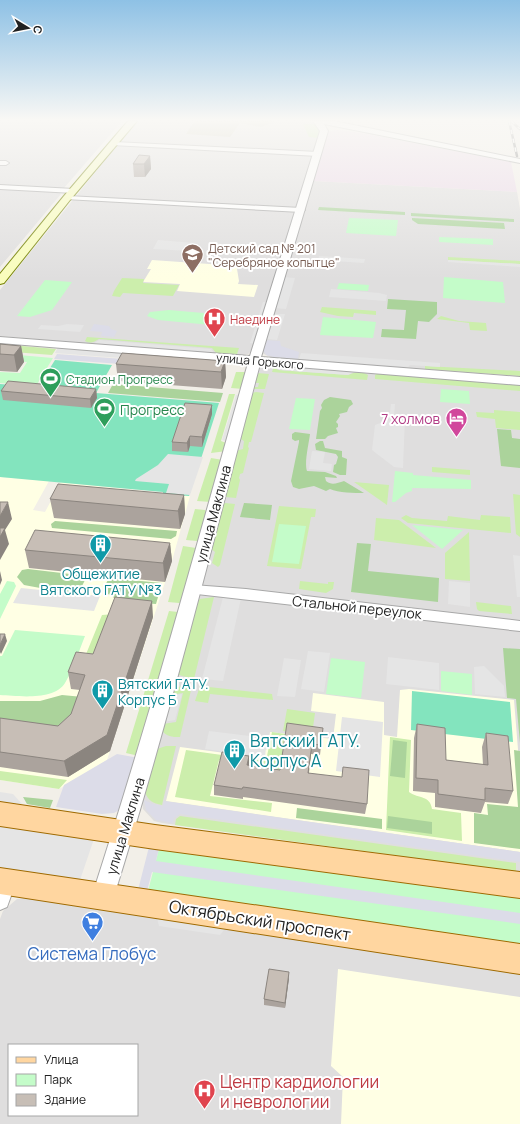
<svg xmlns="http://www.w3.org/2000/svg" width="520" height="1124" font-family="Manrope,sans-serif">
<rect width="100%" height="100%" fill="#f2efe8"/>
<!-- residential -->
<path fill="#dfdede" fill-rule="evenodd" d="M0,121H122L64,188L60,190L0,187Z
M137,121H314L322,129L252,351L248,354L235,356L0,336V290Z
M314,181L517,192L520,209V376L276,358L270,357L262,353L261,349Z
M0,188L59,192L61,194L0,267Z
M266,365L520,384V872L162,823L154,821L143,809L142,799L259,367Z
M36,897L520,971V1124H0V919L3,911L17,899ZM9,1045H137V1115H9Z"/>
<!-- industrial -->
<path fill="#ebd9e8" d="M338,130L362,133L511,162L517,192L314,181L327,133L330,131Z"/>
<!-- education -->
<path fill="#ffffe4" d="M152,260L238,266L237,269L239,281L238,284L258,285L254,297L177,291L180,284L143,282L151,269H147Z
M0,477L49,481L33,510L45,512L61,482L190,496L172,561L107,760L59,789L0,780Z
M409,689L514,700L520,774V852L166,801L180,747L255,757L267,749L270,732L333,739L336,714L311,711L313,693L384,702V735L397,737L400,690Z
M338,969L520,997V1124H341L343,1077L331,1066Z"/>
<!-- construction -->
<path fill="#c7c7b2" d="M196,121H276L261,127L240,123L230,137L186,134L194,122Z"/>
<!-- grass -->
<path fill="#cceeac" d="M303,124H317L320,128L319,138L309,137Z
M448,257L520,261V264L448,260Z
M122,278L144,279L143,283L179,285L173,296L123,293L120,297L112,296L114,291Z
M322,307L376,311V315L354,313L353,317L338,316L320,312Z
M441,316L459,321L486,323L487,331L470,330L469,323L437,319Z
M87,337L239,348L237,354L216,353L212,348L99,339C94,342 91,344 85,341Z
M0,344L56,349L52,355L0,351Z
M274,366L278,370L348,375C355,372 361,371 368,375L367,380L272,372Z
M425,366L520,371V376L425,369Z
M236,372H248L243,389L231,388Z
M257,373L269,374L265,389H253V387H258L259,383H255Z
M378,373L520,384V391L375,379V375Z
M256,392L264,393L251,442H249L248,447L249,448L243,473L240,474L239,478L240,480L236,498L225,497L235,451L243,449L244,441L239,438L252,393Z
M229,394H235L221,441L229,444L227,451L211,453Z
M494,410L520,412V430L496,428L495,419L477,417L476,412L494,413Z
M211,458L223,460L211,502L197,501Z
M432,467L470,470V475L432,472Z
M354,482L389,485L387,505Z
M513,494L520,495V537L516,534Z
M225,503L235,504L220,565L218,567L212,563L215,552L210,548L223,504Z
M279,506L316,509L315,517H311L301,569L267,566Z
M195,509L205,510L209,514L201,540L197,541L186,540Z
M406,515L412,518L447,521L448,516L480,520L481,515L510,517L511,533L408,523L401,518Z
M376,518L399,520L436,548L374,540Z
M469,532L470,581L445,579V553Z
M183,546L196,548L197,550L183,602L179,603L168,602Z
M300,581L328,584V582H334L333,589L326,593L299,589Z
M214,597L194,679L179,675L176,671L195,603L200,599Z
M476,602L511,606L512,614L479,611L477,609Z
M169,611L178,612L139,756L126,753Z
M115,614L94,667L82,664L102,615Z
M185,685L192,686L180,737C172,737 166,737 161,729L163,724L176,722L183,693L170,695L172,689Z
M200,686L272,694L273,700L210,694L208,703L195,701Z
M287,709L315,713L312,735L283,731Z
M272,732L285,734L279,774L252,770V764L219,760L210,796L272,803L271,812L175,797L186,750L266,761Z
M390,737L411,740L409,792C419,799 430,795 432,809L461,813L462,841L386,830Z
M166,746H176L162,805C153,803 148,801 145,792L157,749Z
M0,771L67,780L59,789L0,780Z
M180,816L516,863V872L175,825L176,819Z"/>
<!-- forest -->
<path fill="#abd39b" d="M319,207L405,212V215L318,210Z
M411,213L514,219V222L411,216Z
M412,218L504,223L505,229L418,224L412,220Z
M388,299L437,302V314L429,322L418,321L416,339L381,337L382,329L404,330L406,310L387,309Z
M113,384L223,393L220,402L108,393Z
M330,397L351,400L353,404L349,407L347,412L339,414L340,416L336,422L338,424V427L336,428L338,433L328,436L325,439H316L320,411L322,408L321,405L324,400Z
M497,429L511,430L512,438L520,439V468L501,466Z
M295,432L310,434C309,443 304,463 307,471L325,472L336,476L337,478L325,477L326,481C332,486 337,483 344,481L364,493C355,493 338,493 330,489L326,491L314,486L299,489L293,487L291,481L299,442V440L295,441L292,439V434Z
M320,441H323L325,448L342,451V457L347,459L346,475H340L333,472L334,465L336,464L338,457L336,454L316,450L315,444Z
M244,503L272,505L270,520L240,517Z
M55,521L177,531L176,536L171,539L52,528L51,524Z
M357,543L371,544L368,571L439,578L438,602L351,592Z
M28,569L87,576L81,588L70,592L51,590L24,585L17,577L22,570Z
M109,578L162,583L156,604C139,602 114,604 103,589Z
M503,648L520,649V743L516,699L507,698Z
M62,695L83,697L71,729L0,726V701H40Z
M393,740L407,742L405,778L390,776Z
M514,750L520,751V849L474,843V813L488,815L487,804L518,807Z
M23,797L53,800L50,808L27,804Z
M297,808L382,819V829L296,818Z
M388,816L432,822V834L387,828Z"/>
<!-- park -->
<path fill="#c4fcc9" d="M349,218L398,220L396,236L346,233Z
M439,237L493,239V245L439,242Z
M444,277L503,282L505,303L443,298Z
M45,280L72,282L52,310L30,317L17,316Z
M339,283L369,285L368,291L337,289Z
M169,310L215,314L211,325L158,320L147,316L150,312Z
M323,317L376,322L373,338L320,335Z
M7,354L53,358L36,386L0,383V372L20,373L27,362L3,360Z
M441,389L469,391L470,404L440,402Z
M296,398L315,399L310,430L289,429Z
M395,471L413,473V475L471,480V489L412,488V491L406,493L395,502H392Z
M279,524L306,526L299,564L272,562Z
M412,525L463,530L442,549Z
M7,581L14,582L16,586L0,619V594Z
M15,630L85,636C79,651 73,670 65,683C54,701 18,696 0,695V656H2Z
M331,658L365,662L361,698L326,694Z
M441,671L472,674V695L441,691Z
M160,845L520,893V946L148,891Z"/>
<!-- pitch -->
<path fill="#83e4be" d="M55,360L112,365L96,393L219,403L189,496L163,494V492L0,477V384L38,387Z
M412,691L510,702L513,742L411,730Z"/>
<!-- parking -->
<path fill="#e5e5e5" d="M158,240L194,243L190,251L153,249Z
M319,256L365,259L364,263L318,260Z
M448,260L520,264V267L448,262Z
M283,277L295,278L286,309L274,308Z
M331,289L379,293L387,295L386,301L329,297Z
M263,302H268L255,344L250,343Z
M275,314H285L277,340L267,339Z
M67,324L84,325L80,332L38,329L41,325L58,326Z
M99,340L211,349L215,354L93,344Z
M58,347L124,353L121,358L55,353Z
M301,353L440,363V367L410,365L408,367L299,359Z
M274,366L354,372L348,375L279,370Z
M244,394L230,442L222,440L236,395Z
M391,404H395L394,416L405,417L403,468L394,467L372,450L375,425L389,420Z
M312,451L325,452L323,463L332,464L331,471L309,469Z
M168,454L203,457L190,495L166,493L169,484L135,481L136,479L158,465Z
M513,555L520,556V597H517Z
M449,581L470,583V607L448,604Z
M21,588L100,596L94,611L13,603Z
M223,597L241,598L223,681L204,679H202Z
M308,651L330,653L324,692L301,689Z
M388,657L439,663V690L386,684Z
M284,658L301,660L295,697L277,696Z
M484,666L504,686L505,697L475,694L474,667Z
M182,694L175,720L163,722L170,696Z
M342,717L383,722L380,777L336,771Z
M209,731L267,738L265,757L205,749Z
M0,792L13,794L22,804L0,802Z
M0,823L95,836L80,880L0,868Z
M156,914L227,926L220,935L159,926Z"/>
<!-- plaza -->
<path fill="#dcdce8" d="M94,324L109,326L111,329L117,331L114,337L101,336L102,332L90,331Z
M265,340L280,341L281,346L299,352L298,359L274,357L266,355L263,350Z
M57,354L123,359L120,364L54,359Z
M117,754L139,758L121,809L114,813L102,814L56,807L64,785Z
M144,800L153,804L163,806L164,801L520,852V862L180,814L174,818L173,823L156,820L146,810Z
M150,843L160,845L156,861L520,913V924L152,872L147,891L138,890Z"/>
<g fill="none" stroke-linecap="round" stroke-linejoin="round">
<defs>
<path id="minor" d="M114,142L318,152L321,154L318,156L112,145L111,144Z
M0,161H6L9,163L6,165H0Z
M0,185L74,189L77,191L74,193L0,189Z
M67,196L301,208L305,210L301,212L65,199L63,198Z
M193,585L246,589L520,621V631L188,593L186,590L188,587Z
M7,873L13,876L16,882L7,907L0,910V877Z"/>
<path id="tertiary" d="M313,121H334L520,159V163L324,124L328,131L261,357L520,377V385L260,364C213,542 169,720 114,896L111,904L103,907L95,904L92,896C149,720 198,541 248,363L0,343V337L250,356L320,131Z"/>
<path id="secondary" d="M128,121H137L70,200L4,283L0,284V274L64,196Z"/>
<path id="primary" d="M0,802L155,825L520,872V898L155,849L0,826Z
M0,868L520,944V974L0,894Z"/>
</defs>
<!-- minor casing -->
<use href="#minor" stroke="#a8a8a8" stroke-width="2"/>
<!-- tertiary casing -->
<use href="#tertiary" stroke="#a8a8a8" stroke-width="2"/>
<!-- secondary casing -->
<use href="#secondary" stroke="#738100" stroke-width="2"/>
<!-- primary casing -->
<use href="#primary" stroke="#9f6a00" stroke-width="2"/>
<!-- minor -->
<use href="#minor" fill="#fff" fill-rule="evenodd"/>
<!-- tertiary -->
<use href="#tertiary" fill="#fff" fill-rule="evenodd"/>
<!-- secondary -->
<use href="#secondary" fill="#f9fdbb" fill-rule="evenodd"/>
<!-- primary -->
<use href="#primary" fill="#ffd6a0" fill-rule="evenodd"/>
<defs>
<path id="rail" d="M509,121L517,156
M511,121L520,129"/>
</defs>
<!-- rail casing -->
<use href="#rail" stroke="#6f6f6f" stroke-width="2.5"/>
<!-- rail -->
<use href="#rail" stroke="#fff" stroke-width="1.5" stroke-dasharray="4.5" stroke-linecap="butt"/>
</g>
<!-- wall -->
<path fill="#aba39d" d="M150,156L151,169L145,177H134L133,164Z
M0,344L21,346L24,362L17,372L0,371Z
M225,361L226,377L222,389L118,381L116,364Z
M96,389L97,398L91,408L3,400L1,391Z
M212,405V414L202,447L190,446L188,452L172,451V442Z
M184,495L185,514L180,529L54,518L50,499Z
M170,543L172,561L165,582L29,568L25,550Z
M153,617L110,751L68,777L0,767V718L58,726L71,714L80,690L71,689L68,672L93,654Z
M417,724L446,760L483,765L482,747L486,733L513,791L508,804L485,802L481,813L435,807V793L413,791L414,738Z
M323,728L320,755L311,754L309,773L367,804L365,814L243,797V799L214,795V785L249,756V766L280,770Z
M289,978L285,1008L264,1005V999Z"/>
<!-- shaded-wall -->
<path fill="#8b857f" d="M150,156L151,169L145,177L144,164Z
M21,346L24,362L17,372L14,355Z
M225,361L226,377L222,389L221,372Z
M96,389L97,398L91,408L90,399Z
M212,405V414L202,447V437Z
M190,436V446L188,452L187,443Z
M184,495L185,514L180,529L178,511Z
M8,502L12,519L5,530L9,544L0,560V516Z
M170,543L172,561L165,582L163,563Z
M0,571L2,580L0,585Z
M152,601L153,617L110,751L68,777L64,761Z
M5,634L7,641L1,654L0,652V645Z
M312,744L311,754L307,783L308,773Z
M249,756V766L247,765Z
M289,972V978L285,1008V1003Z"/>
<!-- building -->
<path fill="#c7beb6" stroke="#8b857f" d="M139,155L150,156L144,164H133Z
M0,344L21,346L14,355L0,354Z
M122,353L225,361L221,372L116,364Z
M8,381L96,389L90,399L1,391Z
M185,403L212,405L202,437L190,436L187,443L172,442Z
M58,484L184,495L178,511L50,499Z
M0,502H8L0,516Z
M0,528H5L0,537Z
M35,530L170,543L163,563L25,550Z
M115,597L152,601L107,735L64,761L0,752V718L58,726L71,714L85,675L68,672L76,652L93,654Z
M0,634H5L0,645Z
M287,723L323,728L321,745L312,744L308,773L342,777L343,767L369,770L367,804L243,787L242,789L214,785L222,752L249,756L247,765L280,770Z
M417,724L445,728L446,760L488,765L486,733L508,736L513,791L485,788V800L438,794V780L416,778Z
M269,969L289,972L285,1003L264,999Z"/>
<!-- sky -->
<linearGradient id="sky" x2="0" y2="1"><stop stop-color="#8ec1e5"/><stop offset="0.43" stop-color="#f9f8f5"/><stop offset="1" stop-color="#f9f8f5" stop-opacity="0"/></linearGradient>
<rect width="520" height="279" fill="url(#sky)"/>
<!-- icons -->
<defs>
<symbol id="school-pin" viewBox="-11 -11 22 30"><path d="M0 17L-7.5 6A9.5 9.5 0 1 1 7.5 6Z" fill="#8d6e63" stroke="#fff"/><path d="M0-5L7-2L0 1L-7-2ZM-4 1L0 2.5L4 1V4Q0 6-4 4Z" fill="#fff"/></symbol>
<symbol id="hospital-pin" viewBox="-11 -11 22 30"><path d="M0 17L-7.5 6A9.5 9.5 0 1 1 7.5 6Z" fill="#e0444e" stroke="#fff"/><path d="M-5-5h3v3.5h4V-5h3V5h-3V1.5h-4V5h-3Z" fill="#fff"/></symbol>
<symbol id="stadium-pin" viewBox="-11 -11 22 30"><path d="M0 17L-7.5 6A9.5 9.5 0 1 1 7.5 6Z" fill="#2e9e5b" stroke="#fff"/><path d="M0-5a6.5 5 0 1 0 0 10a6.5 5 0 1 0 0-10ZM-3.5-1.8h7v3.6h-7Z" fill="#fff"/></symbol>
<symbol id="hotel-pin" viewBox="-11 -11 22 30"><path d="M0 17L-7.5 6A9.5 9.5 0 1 1 7.5 6Z" fill="#d1479c" stroke="#fff"/><path d="M-6-4.5h1.5V1H6V5H4.5V3h-9V5H-6ZM-4 0a1.8 1.8 0 1 1 3.6 0ZM.5 0V-2.5h3Q6-2.5 6 0Z" fill="#fff"/></symbol>
<symbol id="building-pin" viewBox="-11 -11 22 30"><path d="M0 17L-7.5 6A9.5 9.5 0 1 1 7.5 6Z" fill="#0f9aa8" stroke="#fff"/><path d="M-4-6H4V6H1V3H-1V6H-4ZM-2.5-4.3h1.7v1.8h-1.7ZM.8-4.3h1.7v1.8H.8ZM-2.5-1h1.7V.8h-1.7ZM.8-1h1.7V.8H.8Z" fill="#fff"/></symbol>
<symbol id="supermarket-pin" viewBox="-11 -11 22 30"><path d="M0 17L-7.5 6A9.5 9.5 0 1 1 7.5 6Z" fill="#3f7fe0" stroke="#fff"/><path d="M-6-5.5h2.5l.6 2H6L4.5 2H-2.5L-4.4-4H-6ZM-1.5 3.2a1.3 1.3 0 1 0 .1 0ZM3 3.2a1.3 1.3 0 1 0 .1 0Z" fill="#fff"/></symbol>
</defs>
<g fill-rule="evenodd">
<use href="#school-pin" x="180" y="242" width="25" height="34"/>
<use href="#hospital-pin" x="202" y="306" width="25" height="34"/>
<use href="#stadium-pin" x="38" y="366" width="25" height="34"/>
<use href="#stadium-pin" x="92" y="396" width="25" height="34"/>
<use href="#hotel-pin" x="444" y="406" width="25" height="34"/>
<use href="#building-pin" x="88" y="532" width="25" height="34"/>
<use href="#building-pin" x="90" y="678" width="25" height="34"/>
<use href="#building-pin" x="222" y="738" width="25" height="34"/>
<use href="#supermarket-pin" x="80" y="910" width="25" height="34"/>
<use href="#hospital-pin" x="192" y="1078" width="25" height="34"/>
</g>
<g text-anchor="middle" dominant-baseline="central" stroke-width="4" stroke-linejoin="round" paint-order="stroke">
<!-- far-education labels -->
<g font-size="12" fill="#785e54" stroke="#fff" text-anchor="start">
<text x="208" y="248">Детский сад № 201<tspan x="208" dy="14">"Серебряное копытце"</tspan></text>
</g>
<!-- far-health labels -->
<g font-size="12" fill="#be3a42" stroke="#fff" text-anchor="start">
<text x="230" y="319">Наедине</text>
</g>
<!-- far-street labels -->
<g font-size="12" fill="#212121" stroke="#fff">
<text transform="translate(260 361) rotate(5)">улица Горького</text>
</g>
<!-- far-leisure labels -->
<g font-size="12" fill="#27864d" stroke="#fff" text-anchor="start">
<text x="66" y="379">Стадион Прогресс</text>
</g>
<!-- leisure labels -->
<g font-size="14" fill="#27864d" stroke="#fff" text-anchor="start">
<text x="120" y="409">Прогресс</text>
</g>
<!-- hotel labels -->
<g font-size="14" fill="#b23c85" stroke="#fff" text-anchor="end">
<text x="440" y="418">7 холмов</text>
</g>
<!-- street labels -->
<g font-size="14" fill="#212121" stroke="#fff">
<text transform="translate(213 514) rotate(-75)">улица Маклина</text>
<text transform="translate(357 607) rotate(6)">Стальной переулок</text>
<text transform="translate(125 826) rotate(-73)">улица Маклина</text>
</g>
<!-- culture labels -->
<g font-size="14" fill="#0d838f" stroke="#fff">
<text x="101" y="573">Общежитие<tspan x="101" dy="16">Вятского ГАТУ №3</tspan></text>
<text x="118" y="683" text-anchor="start">Вятский ГАТУ.<tspan x="118" dy="16">Корпус Б</tspan></text>
</g>
<!-- near-culture labels -->
<g font-size="17" fill="#0d838f" stroke="#fff" text-anchor="start">
<text x="250" y="740">Вятский ГАТУ.<tspan x="250" dy="20">Корпус А</tspan></text>
</g>
<!-- near-street labels -->
<g font-size="17" fill="#212121" stroke="#fff">
<text transform="translate(260 920) rotate(9)">Октябрьский проспект</text>
</g>
<!-- near-shop labels -->
<g font-size="17" fill="#366cbe" stroke="#fff">
<text x="92" y="953">Система Глобус</text>
</g>
<!-- near-health labels -->
<g font-size="17" fill="#be3a42" stroke="#fff" text-anchor="start">
<text x="220" y="1081">Центр кардиологии<tspan x="220" dy="20">и неврологии</tspan></text>
</g>
</g>
<!-- legend -->
<rect x="8" y="1044" width="130" height="72" fill="#ffffff" stroke="#a6a6a6"/>
<rect x="16" y="1057" width="20" height="6" fill="#ffd6a0" stroke="#a6a6a6"/>
<text x="44" y="1064" font-size="12" fill="#212121">Улица</text>
<rect x="16" y="1074" width="20" height="12" fill="#c4fcc9" stroke="#a6a6a6"/>
<text x="44" y="1084" font-size="12" fill="#212121">Парк</text>
<rect x="16" y="1094" width="20" height="12" fill="#c7beb6" stroke="#a6a6a6"/>
<text x="44" y="1104" font-size="12" fill="#212121">Здание</text>
<!-- north arrow -->
<g transform="translate(28 28) rotate(100)" stroke="#ffffff" stroke-width="3" paint-order="stroke">
<path d="M0-3L7 15L0 10L-7 15Z" fill="#212121"/>
<text y="-6" font-size="11" font-weight="bold" text-anchor="middle" fill="#212121">С</text>
</g>
</svg>
